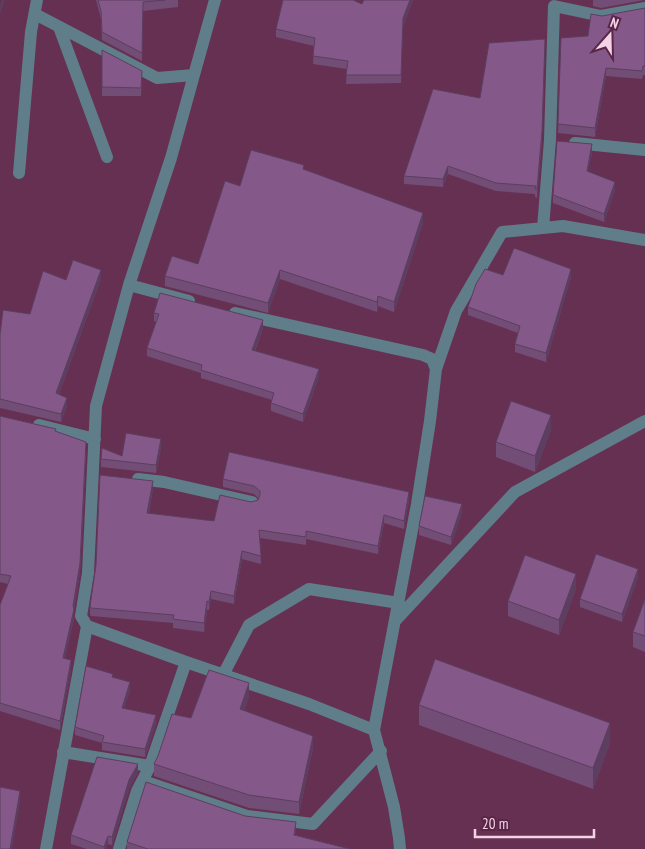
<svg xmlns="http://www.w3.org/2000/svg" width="645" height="849" font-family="'PT Sans Narrow',sans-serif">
<rect width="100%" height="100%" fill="#663052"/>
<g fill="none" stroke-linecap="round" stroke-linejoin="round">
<!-- minor -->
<path stroke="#5f7e8a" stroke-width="12" d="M35,14L157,78L194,75
M59,27L107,157
M575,143L645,150
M19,173L31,32L37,0
M543,228L550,140L554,6L601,16L645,8
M129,285L189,301
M235,313L423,355L432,359L436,369L430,421L417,504L374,730
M436,369L456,311L502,232L563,226L645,240
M39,425L95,439
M138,479L164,482L252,502
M396,620L515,492L645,421
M87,626L186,662L309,704L374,730L394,807L399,838L400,849
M223,675L249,625L309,589L399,603
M63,752L150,766
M143,781L247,816L313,824L381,751
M46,849L87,626L81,616L88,573L96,406L129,285L171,158L194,75L215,0
M119,849L137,791L150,766L186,662"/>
</g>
<!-- wall -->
<path fill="#724d76" d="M96,0H178V7L143,11L142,61L102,40L101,19Z
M364,0H413L403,26L401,83L346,84L347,69L313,64L314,46L276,37V29L362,4Z
M593,0H644L601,8L593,6Z
M645,8V75H643L642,79L606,76L595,137L558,133L561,38L588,36L602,16Z
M102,50L142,71L141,96H102Z
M542,140L537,198L535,197V194L496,191L448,174L443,187L404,184V176Z
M592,153L588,171L615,190L604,222L553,203V195Z
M304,170L423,223L394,312L378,306L377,312L280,279L268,313L165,286V276L198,264L240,186Z
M503,275L571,277L546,362L515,352V344L518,333L468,315V307Z
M101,279L59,394L67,406L61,422L0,408V335L30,314Z
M154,313L263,328L255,351L319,377L303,422L271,411V403L272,400L201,378V373L147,356V348L156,322L154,321Z
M0,416L56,431L86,451L80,572L74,611V618L65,658L71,669L60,730L0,711V605L8,584L0,582Z
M551,430L535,472L496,457V442Z
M161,448L156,473L101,467V459L122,456Z
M223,479L409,500L404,529L384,523L378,554L306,539V545L260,538L261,564L242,559L234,604L211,599L209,610H207L204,632L173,628V623L91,616L90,614V606L153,489L149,513L214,521L251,502L258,500V498L254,494L223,487Z
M462,512L451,545L419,535V526Z
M638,577L622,622L580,607V599Z
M576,589L559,635L508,616V601Z
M645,599V652L633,647V632Z
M113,677L130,691L124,708L156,723L145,757L102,750V743L75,735V727Z
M249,696L244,711L313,748L299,814L249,808L154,776V764L191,718Z
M419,705L610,743L593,789L419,725Z
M138,772L129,789L112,845L108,844L106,849H87L71,844V835Z
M245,816L296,830L295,835L350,849H127V842Z"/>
<!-- shaded-wall -->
<path fill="#5c3e60" d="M2,0H5L0,14V5Z
M410,0H413L403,26L401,83L403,18Z
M545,39L542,140L537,198V189Z
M606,68V76L595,137V128Z
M592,144V153L587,179V171Z
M448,166V174L443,187V179Z
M615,182V190L604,222V214Z
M423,213V223L394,312V302Z
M571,269V277L546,362V353Z
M101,270V279L56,402V393Z
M280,270V279L268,313V303Z
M378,296V306L377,312V302Z
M263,320V328L252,358V350Z
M319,369V377L303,422V414Z
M67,398V406L61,422V414Z
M551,415V430L535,472V456Z
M161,439V448L156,473V465Z
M86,442L80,572L74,611V618L63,667V658L73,606Z
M153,481V489L147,521V513Z
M409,492V500L404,529V521Z
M462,504V512L451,545V537Z
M384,515V523L378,554V546Z
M242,551V559L234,604V596Z
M638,569V577L622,622V614Z
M576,574V589L559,635V620Z
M211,591V599L209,610V602Z
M207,601V610L204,632V623Z
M71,660V669L60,730V721Z
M130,682V691L122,716V708Z
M249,683V696L240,722V709Z
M156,715V723L145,757V749Z
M610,723V743L593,789V768Z
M313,736V748L299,814V802Z
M138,764V772L129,789L112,845V837L129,780Z
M20,791V803L12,849H10Z
M296,822V830L294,843V835Z
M108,836V844L106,849H104Z"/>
<!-- building -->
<path fill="#845989" stroke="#5c3e60" d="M98,0H165L143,2L142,53L102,32L101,11Z
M283,0H353L362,4L364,0H410L403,18L401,75H346L348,61L313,56L315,38L276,29Z
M645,8V66H643L642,71L606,68L595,128L558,124L561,38L588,36L591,14L602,16Z
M545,39L542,131L537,189H535L536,186L496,183L448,166L443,179L404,176L433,89L480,98L489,43Z
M102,50L142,71L141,88L102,87Z
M557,141L592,144L587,171L615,182L604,214L553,195Z
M251,150L304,165L303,169L423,213L394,302L378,296L377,302L280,270L268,303L165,276L172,256L198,264L225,181L240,186Z
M514,248L571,269L546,353L515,344L520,326L468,307L476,284L485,269L503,275Z
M73,260L101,270L56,393L67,398L61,414L0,399V335L3,310L30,314L43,271L66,280Z
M160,293L263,320L252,350L319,369L303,414L271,403L274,393L201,370L202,365L147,348L159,314L154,313Z
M511,401L551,415L535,456L496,442Z
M0,416L56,429L55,431L86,442L80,563L73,606L74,609L63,658L71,660L60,721L0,703V605L11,576L0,574Z
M126,433L161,439L156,465L101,459L102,448L122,456Z
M229,452L409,492L404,521L384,515L378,546L306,531V537L259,530L261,556L242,551L234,596L211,591L209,602L207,601L204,623L173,619L174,615L91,608L90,606L96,565L100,475L153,481L147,513L214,521L220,495L251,502L258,500L260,495V491L254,486L223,479Z
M425,496L462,504L451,537L419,526Z
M596,554L638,569L622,614L580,599Z
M525,555L576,574L559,620L508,601Z
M645,599V636L633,632Z
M435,659L610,723L593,768L419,705Z
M86,666L113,674L112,677L130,682L122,708L156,715L145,749L102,742L104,736L75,727Z
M209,670L249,683L240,709L313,736L299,802L249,795L154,764L158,756L172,714L191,718Z
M97,757L138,764L129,780L112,837L108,836L104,847L71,835Z
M146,782L245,816L296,822L294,835L350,849H148L127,842Z
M0,787L20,791L10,849H0Z"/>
<!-- north arrow -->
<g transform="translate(610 35) rotate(20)" stroke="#5a2647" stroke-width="4" paint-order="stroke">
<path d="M0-4L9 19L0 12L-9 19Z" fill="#f4d3e6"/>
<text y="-8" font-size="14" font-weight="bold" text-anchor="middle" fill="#f4d3e6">N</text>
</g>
<!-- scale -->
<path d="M475 829v8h119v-8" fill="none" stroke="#f4d3e6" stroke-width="2.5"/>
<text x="482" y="829" font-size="15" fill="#f4d3e6" stroke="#5a2647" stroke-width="4" paint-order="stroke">20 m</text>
</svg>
